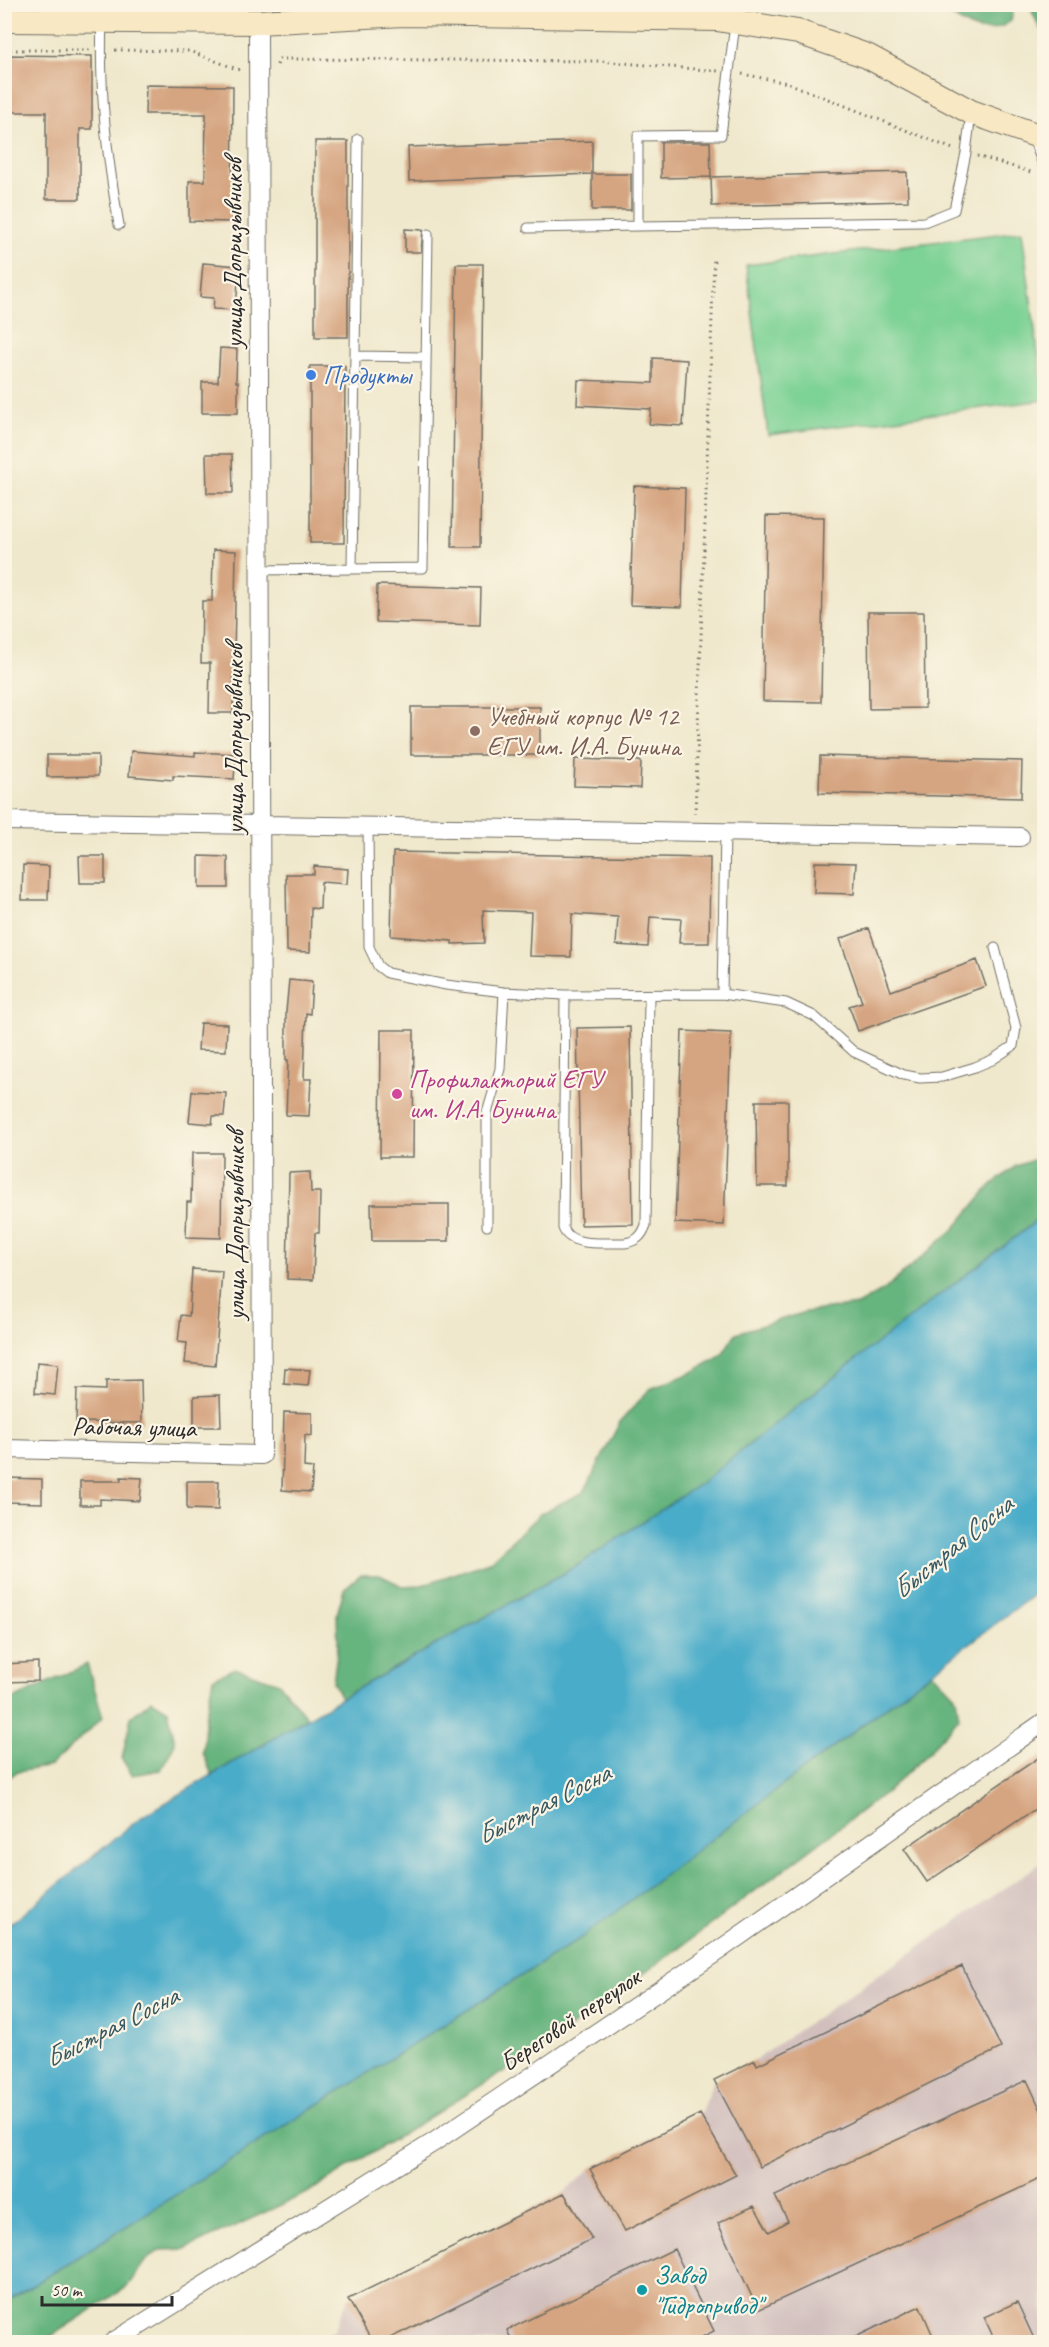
<svg xmlns="http://www.w3.org/2000/svg" width="1049" height="2347" font-family="Caveat,sans-serif">
<rect width="100%" height="100%" fill="#fcf5e5"/>
<filter id="ink" filterUnits="userSpaceOnUse"><feTurbulence type="fractalNoise" baseFrequency=".0167" numOctaves="2"/><feDisplacementMap in="SourceGraphic" scale="12" xChannelSelector="R" yChannelSelector="G"/><feConvolveMatrix kernelMatrix="1 2 1 2 8 2 1 2 1" color-interpolation-filters="sRGB"/></filter>
<filter id="wash" filterUnits="userSpaceOnUse"><feTurbulence type="fractalNoise" baseFrequency=".008" numOctaves="4" result="noise"/><feDisplacementMap in="SourceGraphic" scale="24" xChannelSelector="R" yChannelSelector="G"/><feGaussianBlur stdDeviation="1.35" result="paint"/><feColorMatrix in="noise" values="0 0 0 0 0 0 0 0 0 0 0 0 0 0 0 0 0 1.4 0 .05"/><feComposite in="paint" operator="in"/></filter>
<g filter="url(#wash)">
<rect width="100%" height="100%" fill="#efe8cc"/>
<!-- industrial -->
<path fill="#d1bfbd" d="M1044,1861V2342H310L334,2331L348,2299L564,2193L590,2169L700,2114L714,2080L755,2060Z"/>
<!-- green -->
<path fill="#7dd295" stroke="#547e60" stroke-width="1.5" d="M1022,231L1044,400L768,435L746,265Z"/>
<!-- forest -->
<path fill="#66b47e" stroke="#487054" stroke-width="1.5" d="M938,5H1014L1011,21C980,42 963,24 938,5Z
M1029,5H1044V33L1039,26Z
M1044,1156V1215L868,1350L701,1483L578,1565L341,1698L333,1682L338,1645L337,1614L344,1589L360,1575H380L402,1586L422,1585L489,1562L541,1513L584,1492L620,1422L650,1389L689,1374L721,1356L736,1333L806,1312L857,1305L884,1290L954,1229L990,1186L1016,1166Z
M87,1664L103,1717L51,1766L17,1772L5,1780V1703Z
M235,1668L279,1683L307,1718L212,1775L203,1753L205,1719L213,1678Z
M932,1672L956,1697L959,1718L927,1754L890,1789L690,1940L545,2046L307,2193L185,2249L160,2250L145,2261L127,2287L42,2342H5V2303L581,1938Z
M152,1700L168,1710L175,1743L161,1770L132,1775L122,1759L131,1717Z"/>
<!-- water -->
<path fill="#4aacc9" stroke="#3a6c7a" stroke-width="1.5" d="M1044,1215V1587L581,1938L5,2303V1928L140,1818L341,1698L578,1565L701,1483L868,1350Z"/>
<g id="blocks">
<!-- building -->
<path fill="#d5a480" d="M4,55L92,56V129H80V199H46V112H4Z
M146,85L233,86L232,222L189,221V181H205L206,114H145Z
M315,141H348V337H315Z
M592,141V174L409,181L408,147Z
M661,142H710L711,177L661,178Z
M907,172L908,201L712,206L711,177Z
M592,174H631V210H592Z
M405,229L423,230L421,252H405Z
M203,263L239,266L236,310L213,309L214,298L200,297Z
M456,264H483L480,547H452Z
M220,348L237,349L236,382H238V413H202V382H218Z
M653,358L687,360L683,426L649,424L651,409L577,405L578,380L653,383Z
M310,366H345L344,543H310Z
M206,454H232L233,493H207Z
M634,486L685,488L682,607L630,605Z
M766,516L824,517L821,702L763,701Z
M213,550L236,551L233,713H209L210,663H201L202,601H212Z
M377,585L481,588L480,625L376,622Z
M868,612H924L925,708L869,709Z
M411,707H540V755H411Z
M131,751L195,756V752L236,754L234,779L173,776V780L129,776Z
M47,755H98V776L47,777Z
M820,756L1022,761L1021,798L819,793Z
M575,759L641,761L640,788L574,786Z
M393,852L710,858L709,943H679L681,919L650,917L648,947L616,945L618,917L572,914L571,957L529,956L531,912L483,910L484,943L452,944V941L391,936Z
M79,856H105V883H80Z
M199,856L228,857V888H199Z
M815,862L856,863L854,894L814,893Z
M23,865L49,866L48,900H22Z
M314,866L348,869L347,884L321,882L320,909L311,908L310,952L287,951L286,874H314Z
M869,928L891,991L977,960L986,986L858,1031L849,1006L862,1002L840,939Z
M289,980L312,982L310,1014L306,1013L304,1079H311L309,1116L286,1115L288,1060H286V1012Z
M200,1023L227,1024L226,1051L198,1050Z
M630,1027L633,1224L581,1225L577,1028Z
M381,1030H414L413,1157H380Z
M682,1031L731,1033L724,1225L675,1223Z
M192,1091L226,1093L224,1116H213L212,1124L189,1122Z
M756,1101H788V1186H757Z
M192,1153H222L221,1238L186,1237L187,1202H191Z
M310,1172L311,1192H320L319,1233H315L313,1280L287,1279L289,1173Z
M371,1204H449V1241H372Z
M192,1269L222,1271L215,1366L185,1363L187,1343L178,1342L181,1315L189,1316Z
M37,1362L58,1364L55,1395L35,1393Z
M285,1368L310,1370L308,1386L284,1384Z
M141,1380L142,1423L76,1422L77,1389L106,1390V1381Z
M220,1395L221,1427H194V1396Z
M284,1412L312,1413V1436L305,1435L304,1467L313,1468L311,1492L282,1490Z
M121,1477L142,1478L140,1501L100,1499V1505H80V1481H121Z
M5,1478L42,1479V1503L4,1502Z
M187,1481H219L218,1510L187,1509Z
M38,1662V1681L4,1682V1664Z
M1044,1754V1803L927,1882L904,1849Z
M962,1966L1001,2048L760,2167L714,2080L755,2060L757,2065Z
M1027,2080L1044,2117V2177L758,2310L718,2223L754,2206L769,2232L788,2221L775,2196Z
M700,2114L736,2175L625,2231L590,2169Z
M564,2193L592,2239L380,2343H373L348,2299Z
M674,2249L714,2331L690,2343H513L507,2330Z
M1017,2302L1036,2343H996L984,2317Z
M920,2306L936,2343H843Z"/>
</g>
</g>
<g filter="url(#ink)">
<use href="#blocks" fill-opacity="0" stroke="#706d63" stroke-width="1.5"/>
<g fill="none" stroke-linecap="round" stroke-linejoin="round">
<defs>
<path id="lane" d="M102,21C99,92 107,155 119,225
M1033,138L1044,167
M638,226L924,222L954,210L966,153L971,113
M528,228L638,226V136L721,135L735,24
M355,356L426,357
M352,569L423,568L428,234
M259,570L352,569L358,139
M368,825L369,947L378,966L387,973L446,985L504,992L565,995L722,994L786,1003L814,1016L854,1052L904,1075L920,1078L942,1077L975,1067L992,1060L1013,1046L1016,1028L995,948
M722,994L725,832
M565,995L563,1228C570,1248 607,1242 625,1243C637,1241 642,1236 646,1225L649,996
M487,1226V1113L500,1069L504,992"/>
<path id="street" d="M4,821L1020,837
M4,1449L262,1455L258,22
M113,2342L434,2142L718,1951L1044,1722"/>
<path id="secondary" d="M4,20L258,22L403,14L717,19L798,32L867,56L971,112L1044,138"/>
</defs>
<!-- lane casing -->
<use href="#lane" stroke="#706d63" stroke-width="11"/>
<!-- street casing -->
<use href="#street" stroke="#706d63" stroke-width="20"/>
<!-- secondary casing -->
<use href="#secondary" stroke="#706d63" stroke-width="26"/>
<!-- path -->
<path stroke="#706d63" stroke-width="3" stroke-dasharray="1.5 4.5" stroke-linecap="butt" d="M4,50H90
M115,50L189,51L242,71
M277,65L279,59L600,61L718,71
M742,74L788,83L953,149
M977,156L1031,172
M695,814L714,258"/>
<!-- lane -->
<use href="#lane" stroke="#fff" stroke-width="9"/>
<!-- street -->
<use href="#street" stroke="#fff" stroke-width="18"/>
<!-- secondary -->
<use href="#secondary" stroke="#f8e8c3" stroke-width="24"/>
</g>
</g>
<!-- markers -->
<circle fill="#3f7fe0" stroke="#fcf5e5" stroke-width="2" cx="311" cy="375" r="6"/>
<circle fill="#8d6e63" stroke="#fcf5e5" stroke-width="2" cx="475" cy="731" r="6"/>
<circle fill="#d1479c" stroke="#fcf5e5" stroke-width="2" cx="397" cy="1094" r="6"/>
<circle fill="#0f9aa8" stroke="#fcf5e5" stroke-width="2" cx="642" cy="2290" r="6"/>
<g text-anchor="middle" dominant-baseline="central" stroke-width="4.5" stroke-linejoin="round" paint-order="stroke">
<!-- street labels -->
<g font-size="26" fill="#2b2b2b" stroke="#fcf5e5">
<text transform="translate(233 253) rotate(-90)">улица Допризывников</text>
<text transform="translate(234 739) rotate(-90)">улица Допризывников</text>
<text transform="translate(235 1225) rotate(-90)">улица Допризывников</text>
<text transform="translate(134 1427) rotate(1)">Рабочая улица</text>
<text transform="translate(570 2020) rotate(-34)">Береговой переулок</text>
</g>
<!-- shop labels -->
<g font-size="26" fill="#366cbe" stroke="#fcf5e5" text-anchor="start">
<text x="323" y="375">Продукты</text>
</g>
<!-- education labels -->
<g font-size="26" fill="#785e54" stroke="#fcf5e5" text-anchor="start">
<text x="487" y="716">Учебный корпус № 12<tspan x="487" dy="30">ЕГУ им. И.А. Бунина</tspan></text>
</g>
<!-- hotel labels -->
<g font-size="26" fill="#b23c85" stroke="#fcf5e5" text-anchor="start">
<text x="409" y="1079">Профилакторий ЕГУ<tspan x="409" dy="30">им. И.А. Бунина</tspan></text>
</g>
<!-- culture labels -->
<g font-size="26" fill="#0d838f" stroke="#fcf5e5" text-anchor="start">
<text x="654" y="2275">Завод<tspan x="654" dy="30">"Гидропривод"</tspan></text>
</g>
<!-- water labels -->
<g font-size="27" font-style="italic" fill="#365862" stroke="#fcf5e5">
<text transform="translate(952 1547) rotate(-39)">Быстрая Сосна</text>
<text transform="translate(543 1804) rotate(-27)">Быстрая Сосна</text>
<text transform="translate(111 2027) rotate(-27)">Быстрая Сосна</text>
</g>
</g>
<!-- margin -->
<rect width="1049" height="2347" fill="none" stroke="#fcf5e5" stroke-width="24"/>
<!-- scale -->
<path d="M42 2296v9h130v-9" fill="none" stroke="#2b2b2b" stroke-width="3"/>
<text x="51" y="2296" font-size="18" fill="#2b2b2b" stroke="#fcf5e5" stroke-width="4.5" paint-order="stroke">50 m</text>
</svg>
